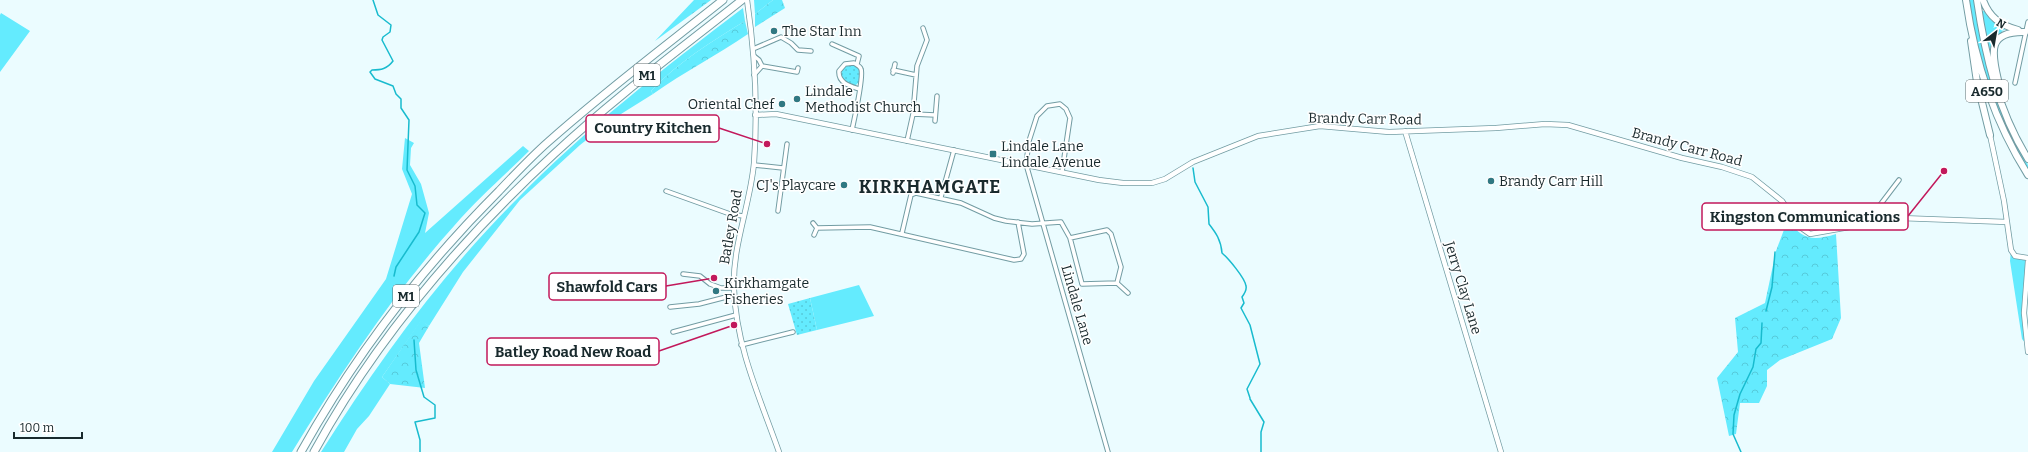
<svg xmlns="http://www.w3.org/2000/svg" width="2028" height="452" font-family="Bitter,serif">
<defs>
<pattern id="forest-crowns" width="20" height="18" patternUnits="userSpaceOnUse"><rect width="20" height="18" fill="#64ebfe"/><path d="M2 6a3 3 0 1 1 6 0M12 15a3 3 0 1 1 6 0" fill="none" stroke="#56cada"/></pattern>
<pattern id="park-dots" width="8" height="8" patternUnits="userSpaceOnUse"><rect width="8" height="8" fill="#64ebfe"/><path d="M2 2h.1M6 6h.1" fill="none" stroke="#56cada" stroke-width="1.8" stroke-linecap="round"/></pattern>
</defs>
<rect width="100%" height="100%" fill="#ebfcff"/>
<!-- grass -->
<path fill="#64ebfe" d="M754,0H773L755,14Z
M1969,0H1975C1983,58 2000,113 2028,165V170C1996,118 1977,60 1969,0Z
M743,8L745,21C711,42 678,62 651,91L653,94L613,119L580,145L520,200L463,272L429,326L421,321L382,377L390,384L369,416L357,429L344,452H321C378,362 440,276 516,200C585,129 664,68 743,8Z
M1982,11H1984L1991,20L2005,29L1994,39L1990,49L1988,48Z
M1,13L30,31L0,72V15Z
M405,138L414,143L411,148L410,165L421,184L429,213L425,233L523,146L529,151C504,176 477,199 454,226C392,295 341,373 292,452H272L314,381L386,279L412,194L402,169Z
M2011,250L2013,254L2028,258L2025,286L2027,345L2022,339L2010,261Z
M859,285L874,316L817,330L810,298Z"/>
<!-- forest -->
<path fill="url(#forest-crowns)" d="M694,0H711L655,41Z
M773,0H782L785,8L755,27V14Z
M745,21L748,34C717,55 684,72 653,94L651,91C678,62 711,42 745,21Z
M1788,219C1801,240 1813,241 1836,234L1841,318L1832,339L1780,360L1767,370V386L1759,403H1740L1736,434L1729,436L1717,378L1738,352L1735,318L1765,303L1776,251Z
M421,320L429,326L419,343L425,388L390,384L382,377Z"/>
<!-- park -->
<path fill="url(#park-dots)" d="M847,64L855,65L860,70L859,82L855,86L843,80C840,72 841,70 847,64Z
M810,298L817,330L797,335L788,304Z"/>
<g fill="none" stroke-linecap="round" stroke-linejoin="round">
<!-- stream -->
<path stroke="#18bbce" stroke-width="1.5" d="M373,0L378,15L391,25L390,32L383,37L382,40L393,61C387,69 381,70 372,70L370,72L375,79L393,86L396,94L401,99V108L409,120L407,170L415,186L417,205L425,213L419,232L396,267L394,276
M1193,168L1195,182L1208,207L1209,224C1216,233 1221,240 1222,253C1228,258 1245,278 1246,286C1247,290 1245,293 1242,297L1244,303L1241,308L1250,325L1260,364L1247,389L1250,398
M1766,311L1772,287L1775,252
M414,340L416,370L424,397L435,405V418L415,422L420,440V452
M1250,399L1264,422L1261,432V452
M1741,452L1733,434L1734,415L1740,394L1753,367L1756,349L1761,343L1762,323"/>
<defs>
<path id="minor" d="M832,44L859,56L857,64
M753,49L781,37L791,43L798,50L811,51
M754,56L759,60L762,66L754,75
M762,66L797,72L798,68
M893,70L916,75
M893,73L895,64
M2015,83L2028,22
M913,114L935,115
M935,121L937,96
M852,130C854,120 864,77 861,69C860,66 857,65 854,63L845,64L839,71C838,83 850,86 859,89
M907,141L913,114L917,66L927,40L923,28
M754,165L783,168
M1062,172L1070,118L1066,109L1060,104L1047,106L1037,116L1029,141L1026,164L1108,452
M666,191L730,214L743,216
M941,197L954,150
M778,211L787,144
M1881,220L1880,205L1899,180
M813,223L817,228L814,235
M817,228L870,227L1014,260L1021,259L1024,254L1018,222
M902,233L910,199L911,195L916,193L961,203L994,218L1006,221L1032,224L1061,222L1070,238L1082,284L1117,283L1121,267L1111,234L1107,230L1070,238
M683,274L700,276L710,284L721,288H734
M1117,283L1128,293
M670,307L699,304L734,295
M673,332L736,315
M741,345L793,332"/>
<path id="tertiary" d="M747,0C755,54 758,109 754,163C750,206 732,246 734,289C736,347 760,398 779,452
M755,115L776,114L1099,180L1123,183H1152L1165,179L1193,162L1258,136L1320,126L1389,132L1496,128L1545,124L1568,125L1682,158L1722,167L1752,177L1782,201L1800,227L1810,234L1900,218L2007,222
M1405,131L1501,452
M1990,135L2004,201L2011,250L2015,256L2028,258
M2028,261L2024,313L2028,352"/>
<path id="trunk" d="M1966,0C1975,63 1994,121 2028,175
M1977,0C1985,55 1998,111 2028,159
M1983,0C1989,17 2000,25 2018,30
M1971,41L1977,82L1990,135
M1998,80C1991,51 1988,31 2025,32"/>
<path id="motorway" d="M301,452C354,357 422,268 499,191C515,174 531,157 548,142C604,92 664,47 723,0
M314,452C375,340 461,240 554,154C613,99 679,50 742,0"/>
</defs>
<!-- minor casing -->
<use href="#minor" stroke="#729ca3" stroke-width="5.5"/>
<!-- tertiary casing -->
<use href="#tertiary" stroke="#729ca3" stroke-width="6"/>
<!-- trunk casing -->
<use href="#trunk" stroke="#729ca3" stroke-width="8"/>
<!-- motorway casing -->
<use href="#motorway" stroke="#729ca3" stroke-width="9"/>
<!-- minor -->
<use href="#minor" stroke="#fff" stroke-width="3.5"/>
<!-- tertiary -->
<use href="#tertiary" stroke="#fff" stroke-width="4.5"/>
<!-- trunk -->
<use href="#trunk" stroke="#fff" stroke-width="6"/>
<!-- motorway -->
<use href="#motorway" stroke="#fff" stroke-width="7"/>
</g>
<!-- markers -->
<g fill="#307882" stroke="#fff" stroke-width="1.5">
<circle cx="774" cy="31" r="4"/>
<circle cx="797" cy="99" r="4"/>
<circle cx="782" cy="104" r="4"/>
<rect x="989" y="150" width="8" height="8" rx="2"/>
<circle cx="1491" cy="181" r="4"/>
<circle cx="844" cy="185" r="4"/>
<circle cx="716" cy="291" r="4"/>
</g>
<g text-anchor="middle" dominant-baseline="central" stroke-width="3" stroke-linejoin="round" paint-order="stroke">
<!-- shield labels -->
<g fill="#fff" stroke="#5e6a6c" stroke-width="1">
<rect x="634" y="64" width="26" height="22" rx="3"/>
<rect x="1966" y="80" width="42" height="22" rx="3"/>
<rect x="393" y="285" width="26" height="22" rx="3"/>
</g>
<g font-size="13" font-weight="bold" fill="#192a2d">
<text x="647" y="75">M1</text>
<text x="1987" y="91">A650</text>
<text x="406" y="296">M1</text>
</g>
<!-- poi labels -->
<g font-size="14" fill="#192a2d" stroke="#fff" text-anchor="start">
<text x="782" y="31">The Star Inn</text>
<text x="805" y="91">Lindale<tspan x="805" dy="16">Methodist Church</tspan></text>
<text x="774" y="104" text-anchor="end">Oriental Chef</text>
<text x="1001" y="146">Lindale Lane<tspan x="1001" dy="16">Lindale Avenue</tspan></text>
<text x="1499" y="181">Brandy Carr Hill</text>
<text x="836" y="185" text-anchor="end">CJ's Playcare</text>
<text x="724" y="283">Kirkhamgate<tspan x="724" dy="16">Fisheries</tspan></text>
</g>
<!-- street labels -->
<g font-size="14" fill="#192a2d" stroke="#fff">
<text transform="translate(1365 119) rotate(1)">Brandy Carr Road</text>
<text transform="translate(1687 147) rotate(15)">Brandy Carr Road</text>
<text transform="translate(731 227) rotate(-80)">Batley Road</text>
<text transform="translate(1463 288) rotate(73)">Jerry Clay Lane</text>
<text transform="translate(1077 305) rotate(74)">Lindale Lane</text>
</g>
<!-- district labels -->
<g font-size="18" font-weight="bold" letter-spacing="1" fill="#192a2d" stroke="#fff">
<text x="930" y="187">KIRKHAMGATE</text>
</g>
</g>
<!-- callouts -->
<path fill="none" stroke="#c2185b" stroke-width="1.5" d="M767 144L719 128M1944 171L1908 216M714 278L666 286M734 325L659 351"/>
<g fill="#c2185b" stroke="#fff" stroke-width="1.5">
<circle cx="767" cy="144" r="4"/>
<circle cx="1944" cy="171" r="4"/>
<circle cx="714" cy="278" r="4"/>
<circle cx="734" cy="325" r="4"/>
</g>
<g fill="#fff" stroke="#c2185b" stroke-width="1.5">
<rect x="586" y="115" width="133" height="27" rx="4"/>
<rect x="1702" y="203" width="206" height="27" rx="4"/>
<rect x="549" y="273" width="117" height="27" rx="4"/>
<rect x="487" y="338" width="172" height="27" rx="4"/>
</g>
<g font-size="15" text-anchor="middle" font-weight="bold" fill="#192a2d">
<text x="653" y="133">Country Kitchen</text>
<text x="1805" y="222">Kingston Communications</text>
<text x="607" y="292">Shawfold Cars</text>
<text x="573" y="357">Batley Road New Road</text>
</g>
<!-- north arrow -->
<g transform="translate(1996 32) rotate(31)" stroke="#ffffff" stroke-width="3" paint-order="stroke">
<path d="M0-3L7 15L0 10L-7 15Z" fill="#192a2d"/>
<text y="-6" font-size="11" font-weight="bold" text-anchor="middle" fill="#192a2d">N</text>
</g>
<!-- scale -->
<path d="M14 432v6h68v-6" fill="none" stroke="#192a2d" stroke-width="2"/>
<text x="20" y="432" font-size="12" fill="#192a2d" stroke="#ffffff" stroke-width="3" paint-order="stroke">100 m</text>
</svg>
